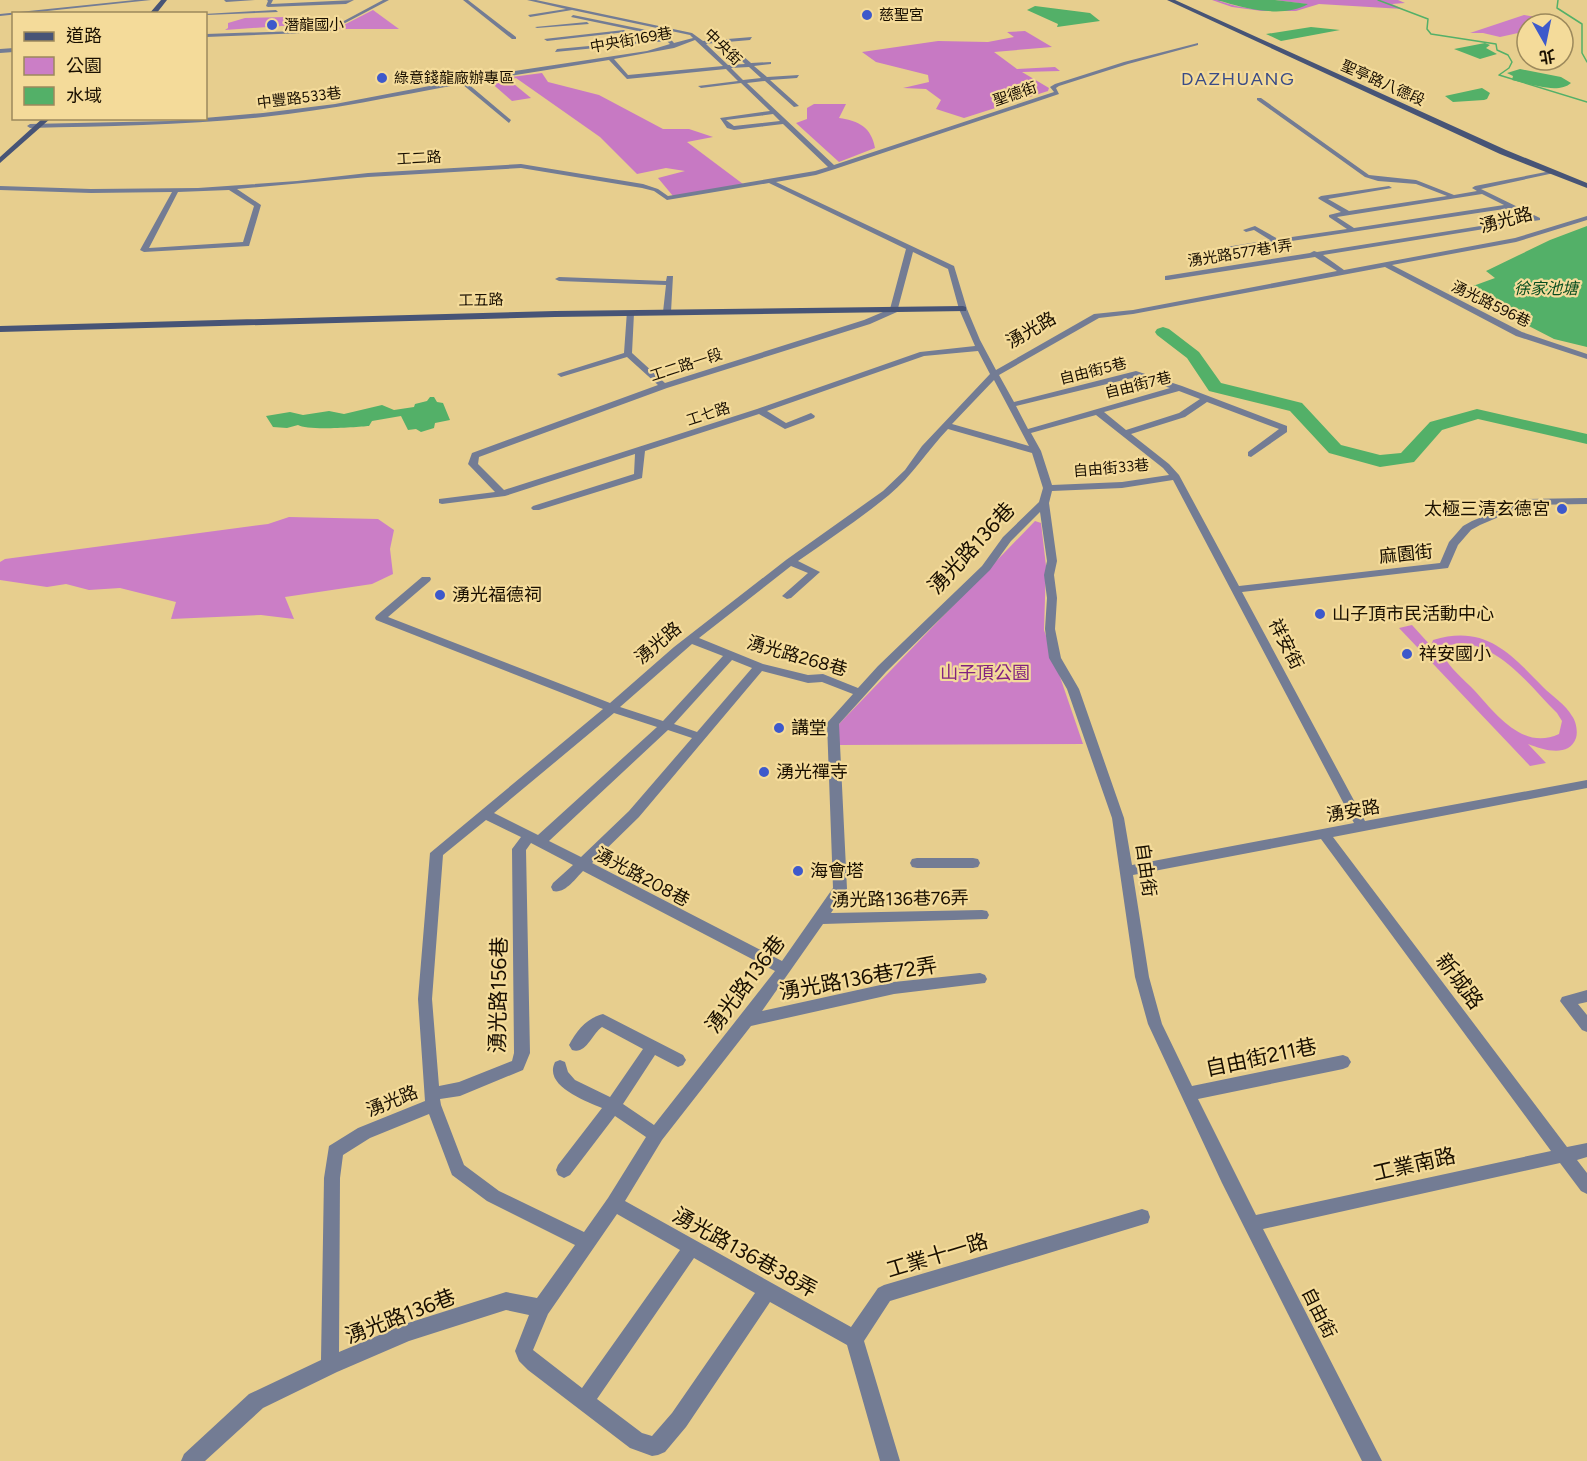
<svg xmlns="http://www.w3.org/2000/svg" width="1587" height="1461" font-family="Figtree,'Noto Sans TC',sans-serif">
<rect width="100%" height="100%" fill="#e7ce8e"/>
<!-- green -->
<path fill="#cb7ec6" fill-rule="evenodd" d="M373,10L399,29H336Z
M1524,15L1542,18L1536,24H1527V31L1500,37L1483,33H1470Z
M287,17L294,20L290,25L310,24L225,30L228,28V23L245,18Z
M289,517L378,519L394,530L390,549L393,574L372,584L285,597L294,619L261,615L171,619L176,602L120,588L89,590L66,584L47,587L0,580V562L5,559L268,524Z
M1035,521L1041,523L1046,566L1044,630L1083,744L839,745L838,725Z
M1412,625L1431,646L1433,640C1485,624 1510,653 1543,687C1552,696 1566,705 1572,716C1576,721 1578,732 1576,738C1569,758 1543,750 1528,744L1546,763L1530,766L1399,628ZM1462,643C1503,648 1529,685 1557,713L1562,721L1559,734C1523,751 1496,714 1474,690C1463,679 1450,668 1443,655V650L1454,644Z"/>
<!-- forest -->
<path fill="#c779c3" d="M1212,0H1233L1220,1C1250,12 1276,11 1306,4L1275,0H1398L1405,3L1392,4L1403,9L1319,4L1296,11H1262L1232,7Z
M1025,31L1052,47L994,52L1017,69L1055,67L1060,71L1022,72L1049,88L1048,91L964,118L936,109L941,100L926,89L903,88L929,82L928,75L876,62L862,52L938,41L988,42L1014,37L1007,32Z
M542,73L548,82L599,95L663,129H689L713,137L687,142L743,184L673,196L658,178L685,171L666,168L637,174L600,137L516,78L509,80L531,98L512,101L488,80Z
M814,104H846L839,118C859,121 871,127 875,148L839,162L796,123L807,119V108Z"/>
<!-- water -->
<path fill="#53b068" d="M1217,0H1275L1308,4C1282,19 1244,8 1217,0Z
M1035,6L1090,13L1100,21L1057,27L1058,24L1027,10Z
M1311,27L1340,30L1281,41L1266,34Z
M1485,43L1490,45L1486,48L1497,54L1480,59L1454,49Z
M1520,69L1561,77L1571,83C1558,95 1528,83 1512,80L1513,76L1507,73Z
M1482,88L1490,93L1487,99L1484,100L1453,102L1445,96Z
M1587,226V347L1554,339L1454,287L1473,286L1495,278L1486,271L1550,240Z
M430,397H434L437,402L443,403L450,420L435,423L434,428L421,432L416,429L408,430L401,416L372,421L369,426C357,427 307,431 298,425L287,428L273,427L266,416L290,412L303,415L329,411L344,414L382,405L394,410L414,407L415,404L427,401Z"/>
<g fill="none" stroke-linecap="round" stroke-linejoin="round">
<!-- stream -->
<path stroke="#53b068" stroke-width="1.5" d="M1378,0L1428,19L1427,29L1431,34L1496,44L1497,50L1508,55L1512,62L1509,68L1499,75L1587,102
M1558,0L1557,8L1582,24V53L1587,62"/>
<!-- river -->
<path fill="#53b068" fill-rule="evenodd" d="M1163,327L1169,329L1199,352L1221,383L1302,403L1341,445L1380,455L1401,453L1430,422L1477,409L1587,434V444L1478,419L1442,430L1414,462L1380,467L1329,453L1290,411L1209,391L1187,358L1157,335L1155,332L1157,329Z"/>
<!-- street -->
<path fill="#737c94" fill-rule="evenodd" d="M135,0H151L0,16V14Z
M224,0H255L226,2Z
M267,0H273L271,4L354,0L346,4L268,7L266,6L268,1Z
M383,0H389L328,32L206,37V34L327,30Z
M463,0H468L516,37V39H512Z
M527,0H536L692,33L703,41L752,37L750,40L727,42L751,63L771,62V64L754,66L767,77L799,75L797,78L770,80L799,106L794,107L765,81L747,83L834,165L1054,92L1050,87L1055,84L1124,62L1198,43V45L1128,64L1059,86L1056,88L1059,94L835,169L816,175L776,182L954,266L967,309L980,340L996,370L1094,314L1133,310L1337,271L1315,257L1168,280H1165V276L1310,253L1314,251L1317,252L1531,218L1511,208L1192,256V252H1195L1270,240L1254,230L1246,232L1243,230L1255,226L1278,239L1347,229L1329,217V215L1341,212L1319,199L1318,198L1321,196L1389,186L1392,188L1328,199L1349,211L1447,196L1416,184L1378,181L1365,177L1257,100V98H1261L1369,175L1416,180L1454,195L1477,191L1472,188L1475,186L1551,171L1554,173L1481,189L1540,218V220L1323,255L1344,270L1515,238L1587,216V220L1516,242L1392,265L1522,332L1587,354V359L1516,336L1385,267L1133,314L1099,318L999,375L1014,402L1136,371L1182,386L1287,426V432L1251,457L1248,456V452L1279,429L1207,402L1185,417L1131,434L1169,464L1179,475L1239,586L1440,563L1449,542L1463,526L1472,521L1526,499L1587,498V504L1527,505L1480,525L1471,530L1458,545L1448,568L1242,592L1365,821L1587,780V788L1333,837L1567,1147L1587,1143V1157L1577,1160L1587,1173V1194L1581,1191L1560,1163L1263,1229L1382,1461H1362L1222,1183L1148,1024L1135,977L1112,818L1067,689L1049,658L1045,629L1047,598L1044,575L1047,561L1040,512L1011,541L990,570L886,672L839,724L847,889L831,913L982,910L987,911L989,915L987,919L823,924L762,1011L894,982L980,973L985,975L987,979L985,983L894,994L751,1026L662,1140L625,1201L851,1327L878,1288L884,1285L1142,1209L1148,1211L1150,1217L1148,1223L890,1301L864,1341L900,1461H880L847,1345L770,1302L686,1427L665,1452L658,1455L652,1456L630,1448L528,1370L519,1361L515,1351L529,1315L506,1310L409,1341L337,1372L263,1408L205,1461H181L184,1454L249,1394L321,1360L324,1178L329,1146L358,1128L425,1101L418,999L430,853L603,709L376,620L375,618L376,616L422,577H430L431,579L430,581L388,617L610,703L674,647L786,560L883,491L905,470L922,446L990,374L978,351L924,356L767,411L786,423L811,413L815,416L814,418L785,429L759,414L645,451L642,478L539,510H533L531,508L533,506L634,474L635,454L505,496L442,504L439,503V499L495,492L468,464L472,453L658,385L627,357L561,377L557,374L624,353L627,311L634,313L632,353L665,383L864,320L890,309L906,249L769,183L667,200L654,191L642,188L521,168L368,177L237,189L261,205L249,246L144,252L140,250L172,192L91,193L0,190V186L91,189L198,188L297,181L368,173L521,164L643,184L658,189L668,196L815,171L828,167L783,124L734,130L727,128L720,118L770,111L741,83L701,88L698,86L738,81L726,69L627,79L609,60L467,83L511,120L509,123L462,84C396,96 330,110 263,117C185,125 108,126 30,128L27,126L30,124L170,121L263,113L335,104L482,76L647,51L670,44L667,41L555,52L557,49L665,39L662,36L571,17L573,15L666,34L674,43L693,38L690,35L572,10L530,17L528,15L566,9ZM695,40L723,66L628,75L614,59L674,48ZM722,42L745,64L728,65L706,44ZM749,67L761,78L743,80L731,68ZM773,114L780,121L734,126L726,120ZM229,190L254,206L243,242L149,248L178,192ZM1482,194L1504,205L1354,228L1337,217ZM913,252L948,269L959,309L975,346L920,352L757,409L504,490L478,464L479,457L667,388L870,324L897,312ZM1136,377L1170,388L1028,429L1016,406ZM994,380L1029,446L952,424ZM1179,391L1200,399L1179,413L1126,430L1104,412ZM1096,415L1163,468L1169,475L1122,482L1052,485L1041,451L1031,433ZM948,429L1032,453L1043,488L1039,502L1003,537L982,566L878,666L858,688L823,674L808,675L763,664L699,638L791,566L808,573L782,596L787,599L791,598L820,572L798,561C828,540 860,519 889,495C912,476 928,450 948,429ZM1173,480L1354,823L1132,865L1124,818L1079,689L1061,658L1055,629L1057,598L1054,575L1057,561L1049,503L1052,491L1122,488ZM692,644L723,656L663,721L620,707ZM732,660L752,668L697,732L674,724ZM762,671L808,683L822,682L853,694L827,723L833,888L782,961L592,863L639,817ZM614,713L657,727L538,835L494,813ZM668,730L692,738L629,811L581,857L549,841ZM486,820L521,837L512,849L514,1053L512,1061L459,1082L439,1086L432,999L443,855ZM1321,839L1551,1151L1256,1215L1198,1099L1343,1069L1348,1067L1351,1062L1348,1057L1343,1055L1192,1086L1162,1024L1149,977L1133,875ZM531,843L573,865L553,883L551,887L553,891C565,894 575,879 583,871L775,971L654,1125L623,1104L655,1055L678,1067L683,1065L686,1060L683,1055L603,1014C587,1018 577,1030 569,1045L572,1050C586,1055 592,1034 602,1027L643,1049L610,1097L575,1080L568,1072L565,1062L560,1060L555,1062C543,1086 586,1101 602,1108L558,1165L556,1170L558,1175L564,1178L570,1175L615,1116L646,1137L608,1198L584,1232L499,1191L464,1165L441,1105L440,1099L460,1096L523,1070L530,1053L526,850ZM429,1114L452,1175L487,1201L575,1245L537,1298L506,1292L408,1323L339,1352L340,1178L343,1155L370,1138ZM617,1214L680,1250L582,1388L533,1350L548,1314ZM694,1258L755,1293L672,1413L652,1436L642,1433L597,1399Z
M276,10L278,12L206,15L204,14Z
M587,22L589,24L537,28L535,27Z
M624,30L626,32L547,41L544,39Z
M14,48V52L0,53V49Z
M667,276H673L671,312L667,314L663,312L666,285L559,281L555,279L559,277L666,281Z
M917,858H973L978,859L980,863L978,867L973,868H917L912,867L910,863L912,859Z
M1587,990V1002L1578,1004L1587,1015V1032L1582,1030L1560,1001L1562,997Z"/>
<!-- secondary -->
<path fill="#475476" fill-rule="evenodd" d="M161,0H167L156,14H149Z
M1167,0H1175L1506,150L1587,183V188L1500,154Z
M43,118H51L0,163V157Z
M963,306L966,307V311L555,317L0,332V326L555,311Z"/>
</g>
<!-- markers -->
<g fill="#3d59cb" stroke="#f4db9a" stroke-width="2">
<circle cx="867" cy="15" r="6"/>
<circle cx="272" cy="25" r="6"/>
<circle cx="382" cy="78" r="6"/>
<circle cx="1562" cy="509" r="6"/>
<circle cx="440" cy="595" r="6"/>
<circle cx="1320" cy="614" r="6"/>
<circle cx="1407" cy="654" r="6"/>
<circle cx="779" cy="728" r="6"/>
<circle cx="764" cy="772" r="6"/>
<circle cx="798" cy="871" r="6"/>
</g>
<g text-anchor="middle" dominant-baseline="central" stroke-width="4.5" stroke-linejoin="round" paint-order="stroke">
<!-- far-poi labels -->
<g font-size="15" fill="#190f00" stroke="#f4db9a" text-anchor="start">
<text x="879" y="15">慈聖宮</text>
<text x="284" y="25">潛龍國小</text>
<text x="394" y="78">綠意錢龍廠辦專區</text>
</g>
<!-- far-street labels -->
<g font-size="15" fill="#190f00" stroke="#f4db9a">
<text transform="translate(631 40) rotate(-10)">中央街169巷</text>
<text transform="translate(723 47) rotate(44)">中央街</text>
<text transform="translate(1383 83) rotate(24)">聖亭路八德段</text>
<text transform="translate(1015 94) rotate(-19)">聖德街</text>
<text transform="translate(299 98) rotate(-7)">中豐路533巷</text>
<text transform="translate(419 158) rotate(-3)">工二路</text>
<text transform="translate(1240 253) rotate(-9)">湧光路577巷1弄</text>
<text transform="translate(481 300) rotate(-1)">工五路</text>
<text transform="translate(1491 304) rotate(26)">湧光路596巷</text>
<text transform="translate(686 365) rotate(-18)">工二路一段</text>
<text transform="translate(1093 371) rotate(-14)">自由街5巷</text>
<text transform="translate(1138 385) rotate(-14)">自由街7巷</text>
<text transform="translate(708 414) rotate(-18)">工七路</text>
<text transform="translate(1111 468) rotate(-5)">自由街33巷</text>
</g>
<!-- far-water labels -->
<g font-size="16" font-style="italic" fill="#054c1e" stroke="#f4db9a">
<text x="1546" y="288">徐家池塘</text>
</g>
<!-- far-quarter labels -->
<g font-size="18" letter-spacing="1.5" fill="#3a4c87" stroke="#f4db9a">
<text x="1238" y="79">DAZHUANG</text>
</g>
<!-- street labels -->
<g font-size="18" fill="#190f00" stroke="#f4db9a">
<text transform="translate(1506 220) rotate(-15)">湧光路</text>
<text transform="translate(1031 330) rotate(-30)">湧光路</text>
<text transform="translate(1406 554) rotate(-6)">麻園街</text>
<text transform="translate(658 643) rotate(-40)">湧光路</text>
<text transform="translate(1286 644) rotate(63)">祥安街</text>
<text transform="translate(797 656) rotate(16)">湧光路268巷</text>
<text transform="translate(1353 811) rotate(-10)">湧安路</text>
<text transform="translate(1146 870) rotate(82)">自由街</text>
<text transform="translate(642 877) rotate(28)">湧光路208巷</text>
<text transform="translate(900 899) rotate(-1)">湧光路136巷76弄</text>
<text transform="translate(392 1101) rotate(-22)">湧光路</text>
<text transform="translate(1319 1313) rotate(63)">自由街</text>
</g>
<!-- poi labels -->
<g font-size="18" fill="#190f00" stroke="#f4db9a" text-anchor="start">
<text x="1550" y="509" text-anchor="end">太極三清玄德宮</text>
<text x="452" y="595">湧光福德祠</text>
<text x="1332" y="614">山子頂市民活動中心</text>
<text x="1419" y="654">祥安國小</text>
<text x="791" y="728">講堂</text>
<text x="776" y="772">湧光禪寺</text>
<text x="810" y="871">海會塔</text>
</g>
<!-- park labels -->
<g font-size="18" fill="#822480" stroke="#f4db9a">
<text x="985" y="673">山子頂公園</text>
</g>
<!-- near-street labels -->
<g font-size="21" fill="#190f00" stroke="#f4db9a">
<text transform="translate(971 548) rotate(-47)">湧光路136巷</text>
<text transform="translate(858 978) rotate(-10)">湧光路136巷72弄</text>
<text transform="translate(1460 981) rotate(53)">新城路</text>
<text transform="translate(745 984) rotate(-53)">湧光路136巷</text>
<text transform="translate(498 995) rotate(-89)">湧光路156巷</text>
<text transform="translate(1261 1057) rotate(-12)">自由街211巷</text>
<text transform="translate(1414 1164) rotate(-13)">工業南路</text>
<text transform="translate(745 1252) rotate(29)">湧光路136巷38弄</text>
<text transform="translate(937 1255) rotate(-17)">工業十一路</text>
<text transform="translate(400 1316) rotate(-21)">湧光路136巷</text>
</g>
</g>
<!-- legend -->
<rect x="12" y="12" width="195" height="108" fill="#f4db9a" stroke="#9c895c" stroke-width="1.5"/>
<rect x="24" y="32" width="30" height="9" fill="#475476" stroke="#9c895c" stroke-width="1.5"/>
<text x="66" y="42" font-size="18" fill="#190f00">道路</text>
<rect x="24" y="57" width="30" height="18" fill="#cb7ec6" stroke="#9c895c" stroke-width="1.5"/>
<text x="66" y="72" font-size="18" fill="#190f00">公園</text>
<rect x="24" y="87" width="30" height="18" fill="#53b068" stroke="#9c895c" stroke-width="1.5"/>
<text x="66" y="102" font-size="18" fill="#190f00">水域</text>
<!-- north arrow -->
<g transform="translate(1545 42) rotate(171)"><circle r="28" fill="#f4db9a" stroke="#9c895c" stroke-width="1.5"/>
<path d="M0-4.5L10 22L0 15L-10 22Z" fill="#3d59cb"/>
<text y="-9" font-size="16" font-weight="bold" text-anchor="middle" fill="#190f00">北</text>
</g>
</svg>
